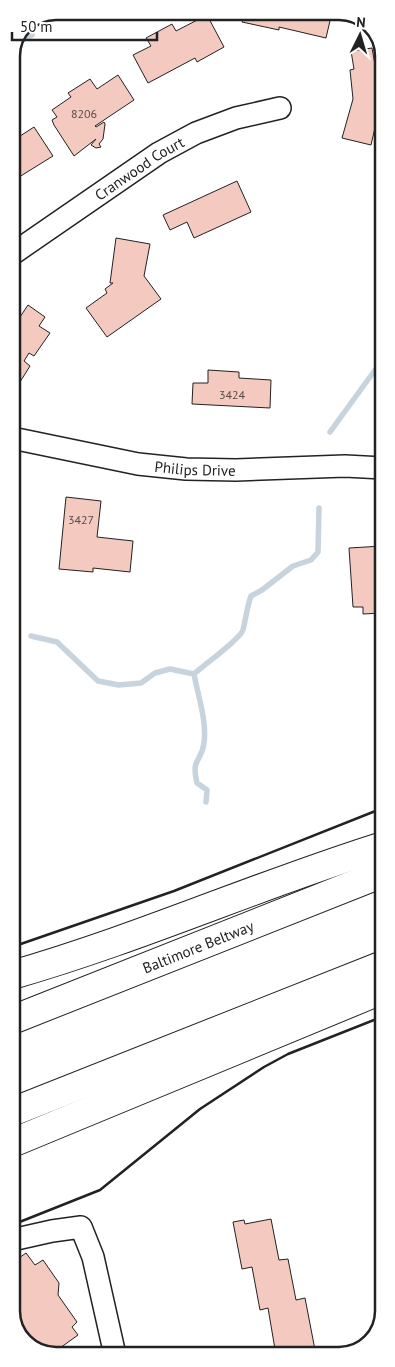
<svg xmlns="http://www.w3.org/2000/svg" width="395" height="1367" font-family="'PT Sans',sans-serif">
<rect width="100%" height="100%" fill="#fff"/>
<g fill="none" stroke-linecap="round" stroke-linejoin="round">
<!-- stream -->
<path stroke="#c7d3dd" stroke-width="5.5" d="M19,36L24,39L32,35L35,20
M330,432L383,359
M31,636L57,642L98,681L119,685L141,683L155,673L170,669L194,674
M194,674C204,665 240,639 243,630C246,618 247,607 251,596L262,590L293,566L311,560L318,552L319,508
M194,674C198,696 207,721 204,743C201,764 191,757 197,783L207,790L206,802"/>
</g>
<!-- building -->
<path fill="#f3c9c0" stroke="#222" d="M245,11L332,12L326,38L279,27V30L242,22Z
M207,15L224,47L197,62L195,58L148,83L133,55L151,46L146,38L172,24L176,31Z
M372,48L380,92L383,93L371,145L342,138L353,99L350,70L354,69L351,51Z
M118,75L134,100L95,126L96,127L104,122L105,124L103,139L99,144L101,147L96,148L91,145L96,139L74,156L54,125L52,120L57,117L52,110L71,97L68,93L90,79L97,89Z
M34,127L53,156L11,182V142Z
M237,181L251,212L194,238L187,222L170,230L163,215Z
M116,238L150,244L144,276L161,299L107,337L86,308L107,293L105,289L113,283H110Z
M28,305L45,317L39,326L50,333L34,356L29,353L24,361L30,366L20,382L12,376V323L17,315L20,317Z
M208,370L239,372V378L271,380L270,408L192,404L193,383H208Z
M66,497L101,501L97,537L133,541L130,572L93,568V572L59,569Z
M383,546L381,613L363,614V607H353L349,548Z
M271,1219L279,1260L288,1259L296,1300L305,1298L316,1355H276L268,1308L260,1310L252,1267L242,1269L233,1222L244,1220L245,1224Z
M26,1253L35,1265L43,1260L59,1283L58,1295L77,1322L72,1327L78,1335L60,1348L58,1347L64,1355H50L26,1345L12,1320V1263Z"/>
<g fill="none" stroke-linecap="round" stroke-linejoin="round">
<defs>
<g id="minor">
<path id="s1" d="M11,255L159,153L196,133L236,118L280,108"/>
<path id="s2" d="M12,438L138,464L186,469L236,470L345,466L383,468"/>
<path d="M12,1240L52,1231L81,1227L93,1257L115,1355"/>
</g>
<g id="highway">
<path d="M12,975C138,939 258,885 383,846"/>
<path id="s3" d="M12,1020L383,873"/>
<path d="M12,1112L383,965"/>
<path d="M12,1143L384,989"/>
</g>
</defs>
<!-- minor casing -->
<use href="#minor" stroke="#222" stroke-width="24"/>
<!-- highway casing -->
<use href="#highway" stroke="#222" stroke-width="30"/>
<!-- minor -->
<use href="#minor" stroke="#fff" stroke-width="21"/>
<!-- highway -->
<use href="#highway" stroke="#fff" stroke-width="28"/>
<!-- wall -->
<path stroke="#222" stroke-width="2.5" d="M12,947L174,891L383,808
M12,1225L100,1190L200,1109L264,1067L288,1054L384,1016"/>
</g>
<g text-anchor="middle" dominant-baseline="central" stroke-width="4" stroke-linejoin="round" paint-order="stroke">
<!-- number labels -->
<g font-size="12" fill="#564c4a">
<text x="84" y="113">8206</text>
<text x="232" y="394">3424</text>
<text x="81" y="519">3427</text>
</g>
<!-- street labels -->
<g font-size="15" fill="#222" stroke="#fff">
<text stroke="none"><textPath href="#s1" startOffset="155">Cranwood Court</textPath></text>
<text stroke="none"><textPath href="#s2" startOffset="186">Philips Drive</textPath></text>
<text stroke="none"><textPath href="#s3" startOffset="200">Baltimore Beltway</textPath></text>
</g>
</g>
<!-- crop -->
<path d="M0 0H395V1367H0ZM56 20H339A36 36 0 0 1 375 56V1311A36 36 0 0 1 339 1347H56A36 36 0 0 1 20 1311V56A36 36 0 0 1 56 20Z" fill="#fff" fill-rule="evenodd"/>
<path fill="none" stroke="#222" stroke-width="2.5" d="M56 20H339A36 36 0 0 1 375 56V1311A36 36 0 0 1 339 1347H56A36 36 0 0 1 20 1311V56A36 36 0 0 1 56 20Z"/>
<!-- north arrow -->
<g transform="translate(360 35) rotate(5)" stroke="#ffffff" stroke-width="4" paint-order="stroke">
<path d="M0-4L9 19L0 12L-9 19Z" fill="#222222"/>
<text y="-8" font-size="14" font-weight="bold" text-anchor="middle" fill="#222222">N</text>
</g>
<!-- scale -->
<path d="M12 32v8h145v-8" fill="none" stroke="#222222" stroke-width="2.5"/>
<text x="20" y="32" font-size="15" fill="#222222" stroke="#ffffff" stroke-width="4" paint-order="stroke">50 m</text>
</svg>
